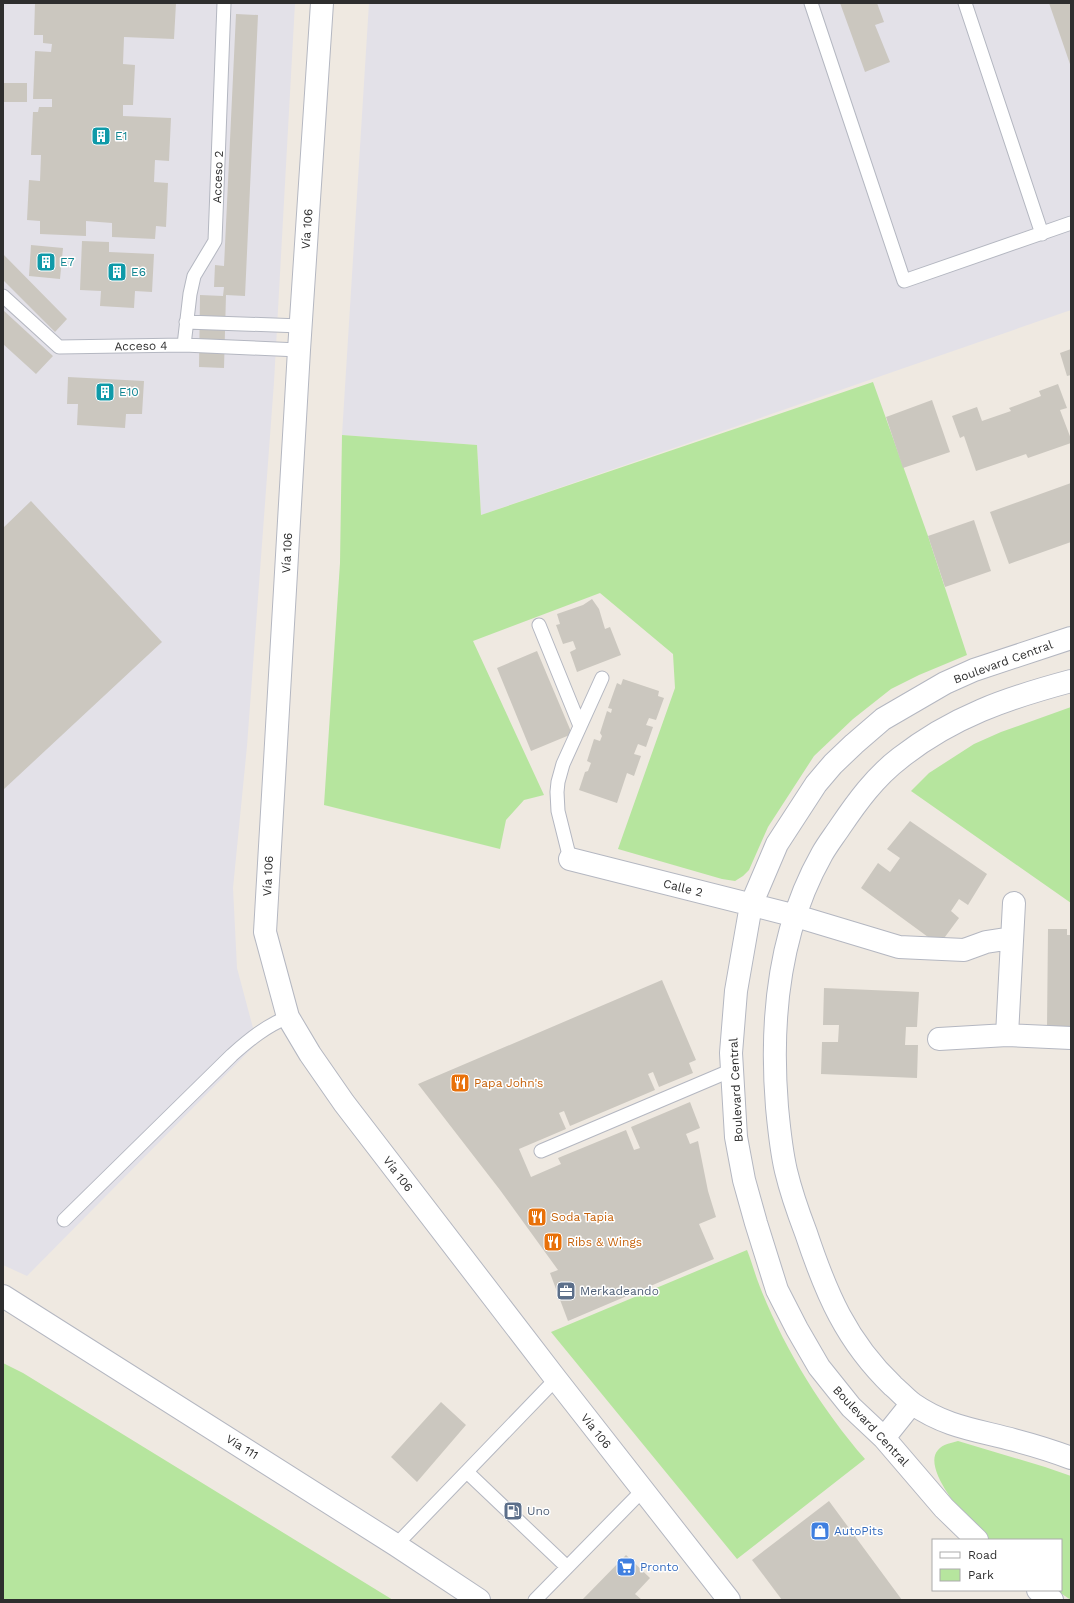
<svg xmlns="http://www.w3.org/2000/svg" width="1074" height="1603" font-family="'Work Sans',sans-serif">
<rect width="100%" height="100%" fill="#efe9e1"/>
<!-- industrial -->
<path fill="#e3e1e8" d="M3,3H295L274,382L247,746L233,888L237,968L257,1043L27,1276L3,1265Z
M369,3H1071V310L481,515L477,445L342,435Z"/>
<!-- green -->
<path fill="#b6e59e" d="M873,382L928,536L967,655L919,675L891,689L853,719L814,756L768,827L749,870L743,876L735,881L722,879L618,849L675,688L673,654L600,593L473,641L544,795L524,800L506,820L500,849L324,805L340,563L342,435L477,445L481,515Z
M1071,707V903L911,791L929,773L974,744L1001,732Z
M747,1250C752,1262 755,1275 760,1287C785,1350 821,1408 865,1459L737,1559L551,1332Z
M3,1363L23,1373L393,1600H3Z
M958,1441L1045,1467L1071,1476V1600L1056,1590H1061V1540H986C973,1526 920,1470 938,1450C943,1444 951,1443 958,1441Z"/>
<!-- building -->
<path fill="#cbc7bf" d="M35,3H176L174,39L124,37L123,64L135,65L133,105H123V116L171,118L169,161L155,160L154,182L168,183L166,227L156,226L155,239L112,237V223L86,221V236L40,234V221L27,220L29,180L40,181L41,155H31L33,112H38L39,107H52V99H33L35,51L51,52L52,44L43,43V35H34Z
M840,3H877L884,22L875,25L890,62L865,72Z
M1049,3H1071V67Z
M236,14L258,15L245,296L226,295L224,368L199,367L200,295L223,296L224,287H214L215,265L224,266Z
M3,83H27V102H3Z
M82,241L109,242V252L154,254L152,292L135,291L134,308L100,306L101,291L80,290Z
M31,245L63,248L60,279L29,276Z
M3,254L67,319L55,332L3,280Z
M3,310L53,356L36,374L3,344Z
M1071,349V375L1067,376L1060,353Z
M68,377L144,381L142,414H126L125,428L77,425L78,404H67Z
M1058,384L1067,408L1060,410L1071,439V443L1028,458L1026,454L976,471L964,436L960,438L952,416L977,407L982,421L1011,411L1009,408L1041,396L1039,391Z
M932,400L950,452L903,468L886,417Z
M1071,483V542L1009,564L990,512Z
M31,501L162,642L3,790V528Z
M974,520L991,571L945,587L928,536Z
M592,599L599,609L605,629L610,627L621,655L577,672L570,652L576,649L573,641L563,644L556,625L560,624L557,614L583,605Z
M537,651L572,734L531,751L497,668Z
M623,679L659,691L658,696L664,698L656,720L649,718L646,725L653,727L646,747L638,744L634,754L641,756L634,776L627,773L617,803L579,790L585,772L588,771L591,763L587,761L594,739L600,741L602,736L600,733L607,711L611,713L612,709L608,708L617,683L621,685Z
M910,821L987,874L968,905L959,899L951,911L959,918L939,945L861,888L878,863L890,872L900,858L887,849Z
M1048,929H1067V935H1071V1028H1047Z
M662,980L696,1060L689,1063L693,1073L659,1087L653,1072L648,1074L655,1090L570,1126L564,1111L559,1113L566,1129L519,1149L531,1177L561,1164L558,1158L626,1130L634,1150L640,1148L631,1127L690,1102L700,1128L686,1134L690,1144L698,1141L708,1191L716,1217L699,1224L714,1259L568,1321L550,1273L558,1270L500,1190L418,1084Z
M824,988L919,992L917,1027H906L905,1045H918L917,1078L821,1074L822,1042H838L839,1025H823Z
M441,1402L466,1425L417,1482L391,1457Z
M829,1501L902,1600H782L752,1560Z
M626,1555L650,1578L635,1594L642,1600H582Z"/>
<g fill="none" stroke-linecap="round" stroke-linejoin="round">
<defs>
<path id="lane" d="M811,3L904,281L1071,223
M965,3L1042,234
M3,296L59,347L184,345L299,350
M186,322L301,326
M184,345L190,294L194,276L215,241L224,3
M539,625L580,726
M570,859L558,811L557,792L558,782L563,764L602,678
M541,1151L732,1070
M64,1220L232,1055C250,1039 266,1026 288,1017
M467,1472L567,1567
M396,1545L556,1379
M535,1600L643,1490"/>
<path id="street" d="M1071,681C1007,698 952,717 900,758C875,777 857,802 840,827C834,836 827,845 822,854C779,930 770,1021 777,1107C779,1128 781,1150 786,1171C791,1192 798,1212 806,1233C826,1293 846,1341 893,1386C900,1392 906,1399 913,1404C946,1427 977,1430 1014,1440C1033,1445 1053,1451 1071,1458
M570,859L796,916L899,947L964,950L986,942L1012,938
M1007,1035L1014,903
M939,1039L1007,1035L1071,1038
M884,1438L912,1403
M977,1540L944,1508L884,1438L851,1407L819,1367L797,1329L777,1290L756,1223L744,1180L736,1137L731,1053L736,991L751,905L777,844L816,784L833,764L854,744L883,719L945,683L974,670L1071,638
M1038,1590L1052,1600"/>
<path id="secondary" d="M322,3L299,350L265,932L288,1017L310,1054L344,1103L556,1379L729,1600
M3,1296L396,1545L479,1600"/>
</defs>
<!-- lane casing -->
<use href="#lane" stroke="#b4b7c1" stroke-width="15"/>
<!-- street casing -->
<use href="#street" stroke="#b4b7c1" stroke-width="24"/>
<!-- secondary casing -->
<use href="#secondary" stroke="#b4b7c1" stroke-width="24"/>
<!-- lane -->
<use href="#lane" stroke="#fff" stroke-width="13"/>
<!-- street -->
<use href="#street" stroke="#fff" stroke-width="22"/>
<!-- secondary -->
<use href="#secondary" stroke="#fff" stroke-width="22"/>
</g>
<!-- icons -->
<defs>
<symbol id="building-square" viewBox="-11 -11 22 22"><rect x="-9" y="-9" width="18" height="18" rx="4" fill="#0f9aa8" stroke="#fff"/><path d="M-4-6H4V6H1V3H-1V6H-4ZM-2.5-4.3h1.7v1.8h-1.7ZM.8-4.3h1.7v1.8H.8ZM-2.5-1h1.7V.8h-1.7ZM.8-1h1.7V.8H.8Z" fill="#fff"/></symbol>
<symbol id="restaurant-square" viewBox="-11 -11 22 22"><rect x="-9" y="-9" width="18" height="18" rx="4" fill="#e8710a" stroke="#fff"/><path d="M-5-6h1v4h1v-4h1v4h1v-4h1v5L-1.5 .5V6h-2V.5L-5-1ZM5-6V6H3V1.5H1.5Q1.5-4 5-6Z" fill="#fff"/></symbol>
<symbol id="office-square" viewBox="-11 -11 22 22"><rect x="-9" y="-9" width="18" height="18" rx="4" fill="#5c6f8a" stroke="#fff"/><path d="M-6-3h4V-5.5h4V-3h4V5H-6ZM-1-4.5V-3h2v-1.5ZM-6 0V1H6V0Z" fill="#fff"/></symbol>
<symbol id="fuel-square" viewBox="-11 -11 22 22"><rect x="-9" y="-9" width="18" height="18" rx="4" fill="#5c6f8a" stroke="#fff"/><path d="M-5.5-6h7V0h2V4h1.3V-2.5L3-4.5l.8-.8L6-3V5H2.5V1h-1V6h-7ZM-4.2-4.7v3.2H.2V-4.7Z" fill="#fff"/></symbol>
<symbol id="shop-square" viewBox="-11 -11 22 22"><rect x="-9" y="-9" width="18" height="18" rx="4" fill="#3f7fe0" stroke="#fff"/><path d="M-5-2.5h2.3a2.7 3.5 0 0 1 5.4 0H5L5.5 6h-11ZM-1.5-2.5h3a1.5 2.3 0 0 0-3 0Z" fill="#fff"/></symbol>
<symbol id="supermarket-square" viewBox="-11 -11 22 22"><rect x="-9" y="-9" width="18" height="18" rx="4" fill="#3f7fe0" stroke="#fff"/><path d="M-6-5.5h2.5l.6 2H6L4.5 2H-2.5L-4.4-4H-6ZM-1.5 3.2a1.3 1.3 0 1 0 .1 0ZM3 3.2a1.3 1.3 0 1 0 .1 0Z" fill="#fff"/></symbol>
</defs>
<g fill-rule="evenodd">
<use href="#building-square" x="90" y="125" width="22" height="22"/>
<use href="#building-square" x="35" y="251" width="22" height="22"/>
<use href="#building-square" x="106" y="261" width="22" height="22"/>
<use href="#building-square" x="94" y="381" width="22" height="22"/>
<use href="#restaurant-square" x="449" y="1072" width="22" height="22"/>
<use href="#restaurant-square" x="526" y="1206" width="22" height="22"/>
<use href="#restaurant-square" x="542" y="1231" width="22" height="22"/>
<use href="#office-square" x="555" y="1280" width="22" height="22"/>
<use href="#fuel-square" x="502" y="1500" width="22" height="22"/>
<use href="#shop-square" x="809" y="1520" width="22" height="22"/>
<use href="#supermarket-square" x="615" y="1556" width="22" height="22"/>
</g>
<g text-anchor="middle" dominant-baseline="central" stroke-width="3" stroke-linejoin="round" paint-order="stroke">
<!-- culture labels -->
<g font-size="12" fill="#0d838f" stroke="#fff" text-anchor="start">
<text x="115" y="136">E1</text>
<text x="60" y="262">E7</text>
<text x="131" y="272">E6</text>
<text x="119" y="392">E10</text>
</g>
<!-- street labels -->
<g font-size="12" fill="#2e2e2e" stroke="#fff">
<text transform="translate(218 177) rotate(-88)">Acceso 2</text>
<text transform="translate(307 229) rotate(-86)">Vía 106</text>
<text transform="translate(141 346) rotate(-1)">Acceso 4</text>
<text transform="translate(287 553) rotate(-87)">Vía 106</text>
<text transform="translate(1003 662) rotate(-20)">Boulevard Central</text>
<text transform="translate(268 876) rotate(-87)">Vía 106</text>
<text transform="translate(683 888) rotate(14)">Calle 2</text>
<text transform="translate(736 1090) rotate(-93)">Boulevard Central</text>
<text transform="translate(398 1174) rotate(53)">Vía 106</text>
<text transform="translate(871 1426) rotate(47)">Boulevard Central</text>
<text transform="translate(596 1431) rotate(52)">Vía 106</text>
<text transform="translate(242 1447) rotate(32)">Vía 111</text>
</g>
<!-- food labels -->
<g font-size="12" fill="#c56008" stroke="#fff" text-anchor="start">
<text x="474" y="1083">Papa John's</text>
<text x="551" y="1217">Soda Tapia</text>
<text x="567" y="1242">Ribs &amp; Wings</text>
</g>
<!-- service labels -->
<g font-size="12" fill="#4e5e75" stroke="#fff" text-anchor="start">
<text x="580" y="1291">Merkadeando</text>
<text x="527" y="1511">Uno</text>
</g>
<!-- shop labels -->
<g font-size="12" fill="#366cbe" stroke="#fff" text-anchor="start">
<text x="834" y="1531">AutoPits</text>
<text x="640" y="1567">Pronto</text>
</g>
</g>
<!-- border -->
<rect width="1074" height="1603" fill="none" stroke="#2e2e2e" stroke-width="8"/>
<!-- legend -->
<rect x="932" y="1539" width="130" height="52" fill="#ffffff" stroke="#ababab"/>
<rect x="940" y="1552" width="20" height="6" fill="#ffffff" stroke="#ababab"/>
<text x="968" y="1559" font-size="12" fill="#2e2e2e">Road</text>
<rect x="940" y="1569" width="20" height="12" fill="#b6e59e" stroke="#ababab"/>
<text x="968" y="1579" font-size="12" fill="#2e2e2e">Park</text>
</svg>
